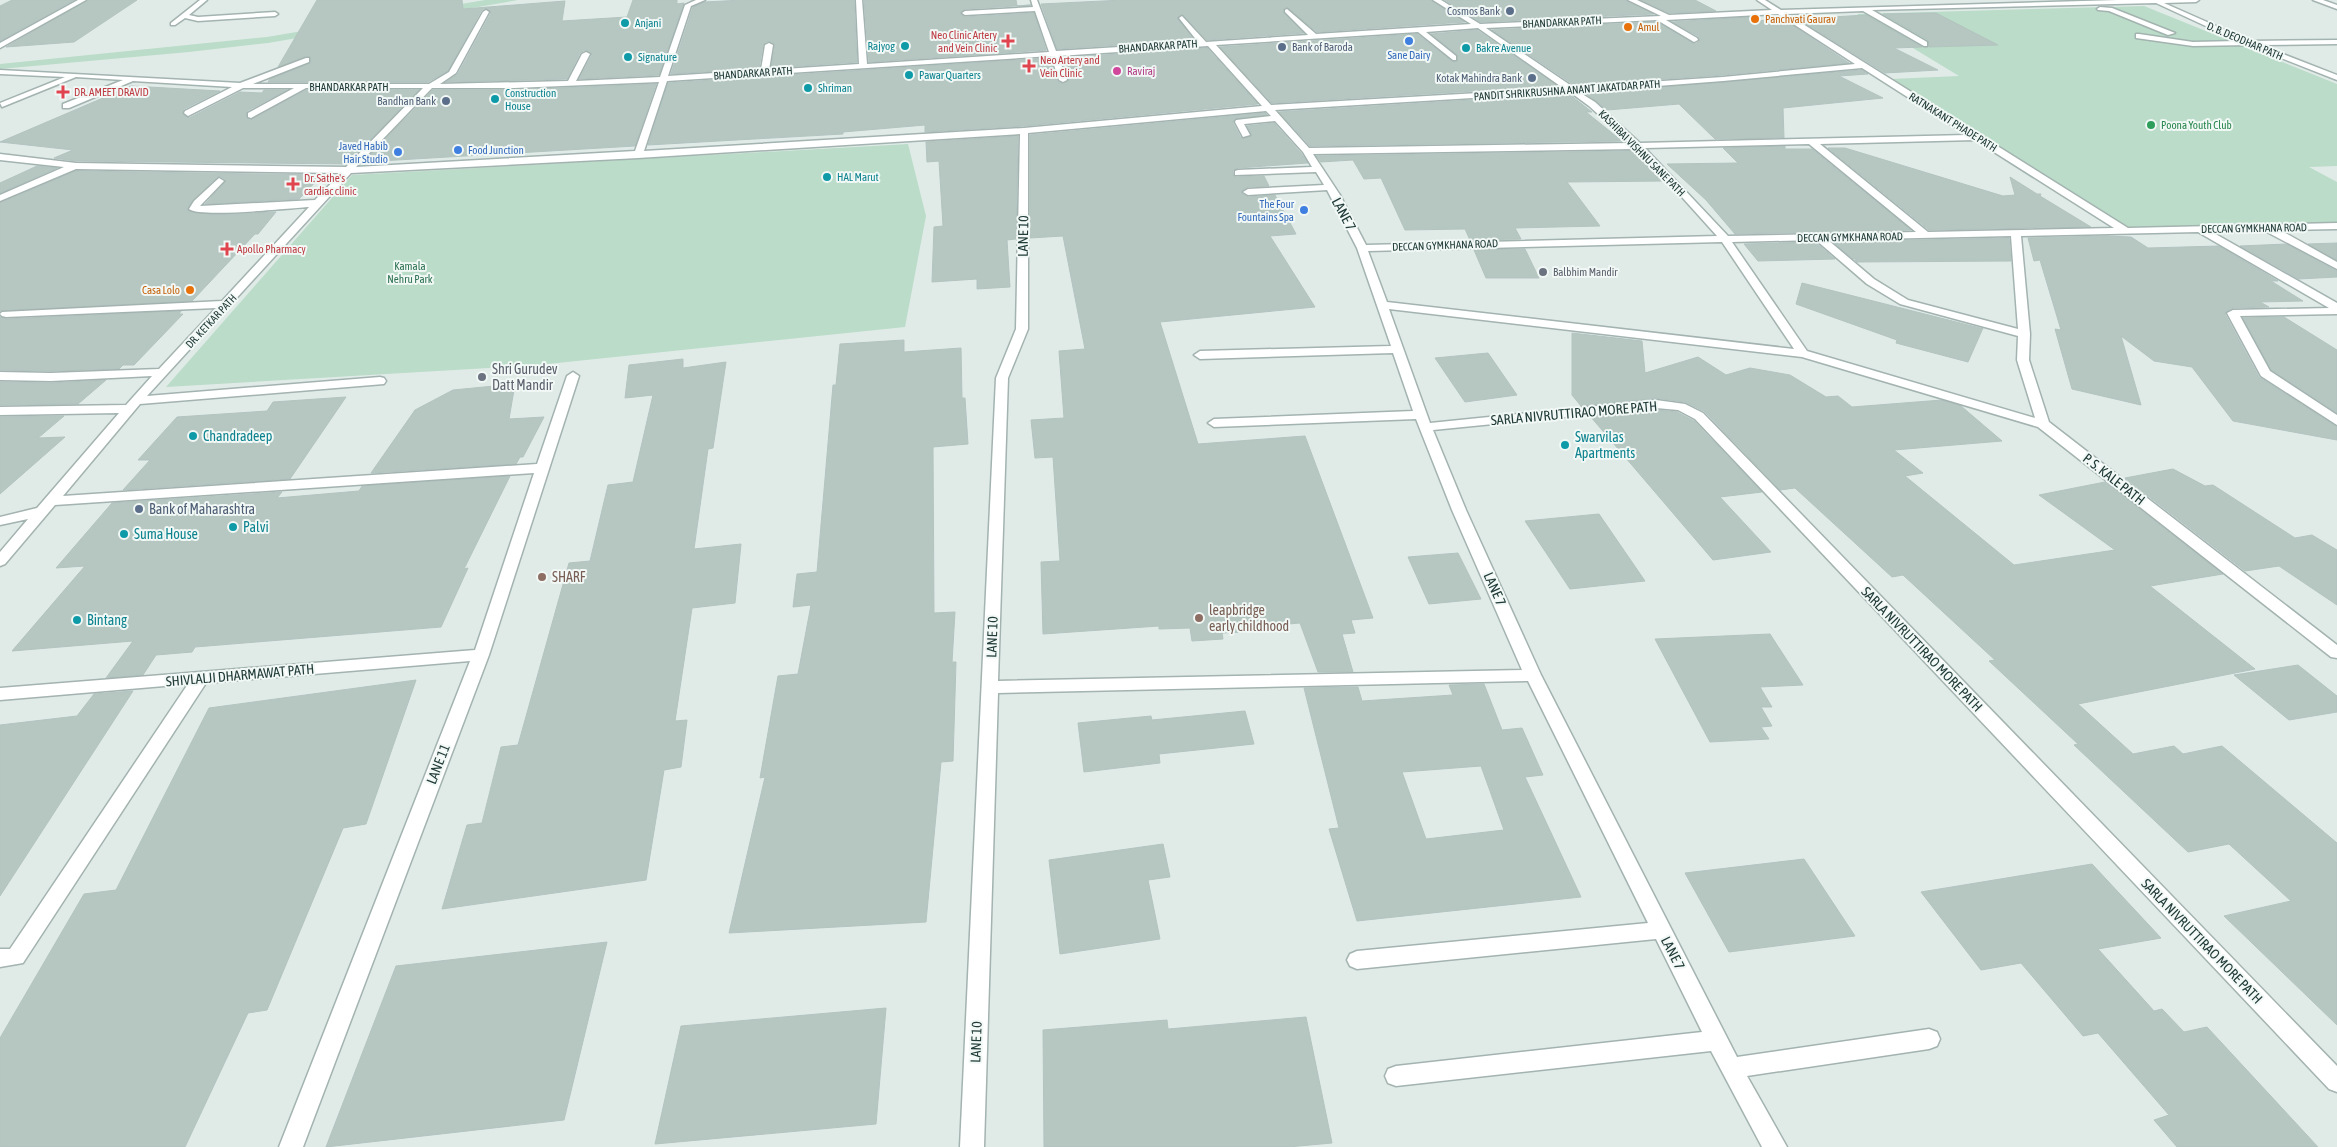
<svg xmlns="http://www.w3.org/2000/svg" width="2337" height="1147" font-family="'Asap Condensed',sans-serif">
<rect width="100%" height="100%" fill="#e0ebe8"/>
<!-- green -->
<path fill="#badcc8" d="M485,0H518L268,43L189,52L0,69V64L267,37Z
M2144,6L2337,84V166L2309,167L2337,182V223L2130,228L1891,79L1959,76L1857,14Z
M908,144L926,216L905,327L538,365L166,387L352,175Z"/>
<!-- building -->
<path fill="#b6c6c1" stroke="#b3c4c0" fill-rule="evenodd" d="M12,0H74L0,41V6Z
M88,0H137L74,42L6,47Z
M317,0H462L463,9L565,1L562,21L627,17L633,0H677V4L684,3L659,75L579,79L592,55L585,50L580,53L567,79L446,82L458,74L491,13L485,8L481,11L448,71L428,82H268L270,79L311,63L310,57L306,56L278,67Z
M742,0H854L857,62L771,68L775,45L768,41L763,45L759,68L671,74L693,7L705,2Z
M864,0H1016L1017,6L1031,5L965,9L960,14L965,17L1034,13L1046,50L869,62Z
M1123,0H1431L1465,22L1317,32L1286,7L1283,10L1284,13L1304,33L1207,40L1182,14L1178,19L1194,40L1057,49L1041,4Z
M1445,0H1626L1654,14L1480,22Z
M1641,0H1695L1716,11L1669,13Z
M1936,13L1998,45L1929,47L1928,40L1883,14Z
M1866,15L1922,47L1894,48L1938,70L1885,73L1798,19Z
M1749,17L1755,21L1783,19L1849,63L1723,75L1574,85L1492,30L1657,22L1695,44L1700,41L1698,36L1672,22Z
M1477,30L1558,86L1272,103L1220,47L1417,34L1452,61L1456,62L1457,55L1431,34Z
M1207,48L1258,104L1024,126L925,132V125L843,132V134L648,145L668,83L1050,58L1057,81L1064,84L1069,79L1061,58Z
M1862,70L1868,74L1839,76L1883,98L1783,108L1784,138L1715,139L1679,104L1607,110L1585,93Z
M656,84L635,146L363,162L433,90H514Z
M131,86L220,91L184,109L182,113L189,118L240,92L262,93L264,90H287L247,111L246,118L250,120L306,90H419L347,164L76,161L54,158L73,150L0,142Z
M1569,94L1592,112H1586L1622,141L1310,146L1279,112Z
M1265,113L1267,115L1234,119L1233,123L1241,138L1252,136L1247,126L1274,123L1301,153L1308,163L1238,168L1233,170V175L1235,177L1264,176L1269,186L1248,187L1241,193L1248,197L1275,195L1296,234L1270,236L1315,307L1160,322L1198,444L1305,436L1373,618L1351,620L1355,633L1342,634L1353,672H1318L1300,623L1243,628L1244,632L1222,633L1223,639L1192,641L1190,628L1159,629V626L1043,634L1041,562L1060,561L1053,457L1035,458L1031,420L1064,418L1059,351L1085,349L1063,236L1030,238V135Z
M1018,136L1016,239L1007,240L1010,287L977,289V279L932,282L934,227L943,226L939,161L927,162L926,142Z
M1785,146V149H1812L1911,230L1735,234L1706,200L1667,164L1738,163L1723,148Z
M1828,148H1845L2003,196L2015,195L2010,177L2037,194H2041L2040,196L2091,227L1929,230Z
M1633,151L1665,181L1567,182L1600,226L1515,228L1521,239L1470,240L1465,229L1405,230L1381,178L1364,179L1353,160L1321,162L1316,156Z
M37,166L57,168L0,193V183Z
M76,171L322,175L299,199L205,204L225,182V179L219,176L193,200L187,210L196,213L227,214L276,212L258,234H255L192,301L0,311V203Z
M2106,236L2131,237L2148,248L2219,246L2278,281H2271L2303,301L2260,302L2269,307L2233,308L2225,314L2259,377L2337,427V440L2233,421L2192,367L2154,361L2121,336L2141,405L2072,389L2055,329L2061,330L2040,260L2034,261L2028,238Z
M2009,238L2011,261L1857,262L1855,260L1858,259H1853L1833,242Z
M1815,242L1835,259L1758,261L1744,244Z
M2337,243V260L2308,244Z
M2286,244L2337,271V277L2299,279L2240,246Z
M1525,249L1539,278H1486L1474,250Z
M1802,283L1980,328H1983L1968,362L1896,343L1897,340L1796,304Z
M181,311L179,314H183L134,365H123L119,369L51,371L0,370V317L6,319Z
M2284,317L2337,350V413L2271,370L2243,318Z
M1572,333L1642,341L1645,373L1698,357L1726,375L1750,368L1790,375L1826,397L1838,396L1852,407L1942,400L1961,406L2002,441L1894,450L1923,473L1905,476L2014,565L2115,550L2039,495L2105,482L2223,574L2150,586L2255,669L2078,704L2133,754L2174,746L2183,754L2222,746L2337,843V1025L2224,916L2291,901L2229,844L2188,852L2074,745L2078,744L1989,661L1995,660L1903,575L1892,577L1795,488L1780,490L1704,411L1685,402L1656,398L1581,406L1572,395Z
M904,340V352L961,348L962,398H965L968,444L933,447L934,613L955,612L952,662H956L953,761L941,762L926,922L729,933L765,777L760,778L778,676L798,674L811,605L793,607L797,574L817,572L833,385H836L840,344Z
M1488,353L1517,395L1465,402L1435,358Z
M683,359V368L726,362L713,448L708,449L694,549L741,544L735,603L692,608L675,721L687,720L681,767L664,770L646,880L442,909L467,825L482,823L501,747L518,745L569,563L590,561L608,485L633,482L653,395L625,398L629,365Z
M106,380L78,404L0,405V382L51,383Z
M515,384L509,419L544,417L523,457H520L516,464L371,473L415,410L453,390Z
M346,397L290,479L123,490L150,460H138L177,417L267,411L273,402Z
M1656,410L1677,412L1694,421L1762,492L1720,497L1771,552L1713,560L1590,416Z
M64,416L38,438L65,437L0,494V417Z
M2173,469L2205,486L2213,485L2295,538L2312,535L2337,550V605L2279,566L2245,571L2125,478Z
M510,476L464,569L468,568L441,627L195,647L192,652L156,655L143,675L106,678L133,641L12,651L85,566L56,568L112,503L282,492L277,498L359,491L362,486Z
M1599,514L1645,581L1570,589L1525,521Z
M1458,553L1481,599L1429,604L1408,557Z
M1770,634L1803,685L1760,687L1772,707H1761L1772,726L1761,727L1769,739L1710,742L1655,639Z
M2298,665L2337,696V712L2289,720L2234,675Z
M416,680L366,824L343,828L267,1010L248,1013L185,1147H0V1038L84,894L116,890L209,708Z
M1484,684L1502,730L1522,728L1543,775L1525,777L1581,897L1357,921L1329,829L1339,828L1304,688L1358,687L1362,701L1453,695L1449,685ZM1481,766L1504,830L1426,839L1402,772Z
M133,691L0,896V725L77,716L94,694Z
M1245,711L1254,744L1159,754L1160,763L1084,772L1078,723L1151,716L1152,720Z
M1163,844L1170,877L1148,880L1160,939L1060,954L1049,860Z
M1804,859L1855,936L1729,952L1685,873Z
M2092,864L2161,938L2098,949L2154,1011L2162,1009L2184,1032L2207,1027L2318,1147H2177L2154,1120L2169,1115L2098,1033L2083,1036L2021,963L1981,970L1921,892Z
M607,942L564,1120L326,1147L396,966Z
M886,1008L876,1124L655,1144L681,1026Z
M1306,1017L1332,1143L1288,1147H1044L1043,1030L1167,1020L1168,1029Z"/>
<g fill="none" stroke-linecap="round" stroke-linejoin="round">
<defs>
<path id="minor" d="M78,0H86L0,48V43Z
M200,0H207L189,15L198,17L275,12L278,14L275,16L198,21L185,18L175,25H171V23Z
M696,0H705L691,6L668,76L761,70L765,45L769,43L773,45L769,70L859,64L856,0H862L867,64L1049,52L1035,11L965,15L962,13L965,11L1033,7L1031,0H1037L1056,51L1198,42L1179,18L1182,16L1206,42L1308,35L1285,12V10L1287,9L1316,34L1471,24L1433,0H1441L1480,24L1661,16L1628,0H1637L1669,15L1772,10L1757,0H1765L1781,10L2118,0H2199L2196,2L2164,3L2250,41L2337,40V44L2260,45L2337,75V80L2248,45L2193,46L2136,38V34H2139L2193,42L2238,41L2156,3L1872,10L1927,42V46H1924L1863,11L1787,14L2128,228L2337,223V229L2280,230L2337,262V269L2265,231L2212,232L2337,303V314L2240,316L2270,371L2337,415V425L2261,376L2227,313L2233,310L2329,308L2198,232L2021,236L2030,334L2029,360L2049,422L2337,645V658L2331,657L2038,427L1802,357L1389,309L1430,423L1656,400L1685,404L1703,413L2337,1066V1092L2329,1089L1695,419L1678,410L1656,408L1433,430L1466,510L1541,675L1737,1057L1929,1029L1937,1032L1940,1039L1937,1046L1929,1049L1747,1076L1787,1147H1762L1711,1051L1396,1086L1388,1083L1385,1076L1388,1069L1396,1066L1702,1032L1656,939L1357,969L1350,966L1347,960L1350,954L1357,951L1648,923L1528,681L998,693L984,1147H960L996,378L1016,329L1020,134L638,158L351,173L147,396L380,377L384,378L386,381L384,384L140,404L63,496L537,464L567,376L573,372L579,376L489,655L303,1147H279L470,661L206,683L23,963L0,967V949H10L188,684L0,700V688L475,650L534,473L55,505L5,564L0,566V552L28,519L0,525V517L37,508L119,413L0,415V407L126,405L152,376L51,381L0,380V372L51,373L159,369L216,308L6,317L2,316L0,314L2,312L222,301L309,207C290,208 200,218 189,209L194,201L219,178L224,181L200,206L315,200L341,173L76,169L0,201V195L64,167L0,160V154L76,163L346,167L423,88H306L251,118L248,117V113L294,88H243L188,116L184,113L185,111L232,87L133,81L69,108H63V104L123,80L76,77L2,107L0,103L65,77L0,74V70L240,83L306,58H309V62L253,84H429L449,72L483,12L486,10L489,12L456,73L440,84L568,81L582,54L586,52L590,54L576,81L660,77L685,5ZM1778,14L1855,64L1723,77L1573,87L1486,28L1657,20L1694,42L1698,40L1697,38L1666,20ZM1478,28L1563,88L1271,105L1216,45L1418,32L1453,60H1456V56L1426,32ZM1208,46L1262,106L1024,128L644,151L667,81L1051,56L1059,80L1063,82L1067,80L1058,56ZM1862,68L1967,135L1640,143L1595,102L1579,92L1723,81ZM659,82L635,151L356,167L432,88H514ZM1570,92L1589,106L1630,143L1309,148L1275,110ZM1266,111L1271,116L1236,120L1235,122L1243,137L1250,135L1244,124L1275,121L1303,152L1312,167L1238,170L1235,171V175L1316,172L1324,185L1248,189L1243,192L1248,195L1327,190L1357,248L1391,346L1200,351L1194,355L1200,359L1393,353L1413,411L1214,419L1208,423L1214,427L1416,419L1452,510L1522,670L998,681L1008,378L1028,329V133ZM1975,140L2114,228L1928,232L1820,144ZM1809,144L1916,232L1728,236L1645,148ZM1635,149L1654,166L1717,236L1366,245L1340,195L1313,154ZM2011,236L2018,329L1908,300L1874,279L1828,240ZM1816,240L1867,284L1900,304L2018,336L2017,360L2035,418L1807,351L1732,242ZM1722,242L1794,349L1387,302L1368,251Z
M2313,0H2323L2337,5V9Z
M2100,7L2112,8L2175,33L2168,35L2109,11L2098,10L2097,9Z"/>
</defs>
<!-- minor casing -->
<use href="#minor" stroke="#a3b3b0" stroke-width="3"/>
<!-- minor -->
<use href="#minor" fill="#fff" fill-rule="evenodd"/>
</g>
<!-- markers -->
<g fill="#5c6f8a" stroke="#f1f8f5" stroke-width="2">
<circle cx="1510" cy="11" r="5"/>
<circle cx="1282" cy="47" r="5"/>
<circle cx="1532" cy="78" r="5"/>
<circle cx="446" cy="101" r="5"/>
<circle cx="139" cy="509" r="5"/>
</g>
<g fill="#e8710a" stroke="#f1f8f5" stroke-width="2">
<circle cx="1755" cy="19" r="5"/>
<circle cx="1628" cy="27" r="5"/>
<circle cx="190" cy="290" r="5"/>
</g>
<g fill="#0f9aa8" stroke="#f1f8f5" stroke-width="2">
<circle cx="625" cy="23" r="5"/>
<circle cx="905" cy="46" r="5"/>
<circle cx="1466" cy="48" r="5"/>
<circle cx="628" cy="57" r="5"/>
<circle cx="909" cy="75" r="5"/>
<circle cx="808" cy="88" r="5"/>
<circle cx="495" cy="99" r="5"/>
<circle cx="827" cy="177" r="5"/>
<circle cx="193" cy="436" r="5"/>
<circle cx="1565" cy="445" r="5"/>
<circle cx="233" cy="527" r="5"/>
<circle cx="124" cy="534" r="5"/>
<circle cx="77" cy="620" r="5"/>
</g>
<g fill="#e0444e" stroke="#f1f8f5" stroke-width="2">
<path d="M1005.5 33.5h5v5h5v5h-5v5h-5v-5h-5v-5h5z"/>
<path d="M1026.5 58.5h5v5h5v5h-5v5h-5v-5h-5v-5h5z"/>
<path d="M60.5 84.5h5v5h5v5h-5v5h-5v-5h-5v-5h5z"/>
<path d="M290.5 176.5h5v5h5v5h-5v5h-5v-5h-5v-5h5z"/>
<path d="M224.5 241.5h5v5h5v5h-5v5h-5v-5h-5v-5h5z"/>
</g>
<g fill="#3f7fe0" stroke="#f1f8f5" stroke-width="2">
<circle cx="1409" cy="41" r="5"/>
<circle cx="458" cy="150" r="5"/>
<circle cx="398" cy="152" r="5"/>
<circle cx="1304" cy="210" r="5"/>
</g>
<circle fill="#d1479c" stroke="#f1f8f5" stroke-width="2" cx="1117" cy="71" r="5"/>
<circle fill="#2e9e5b" stroke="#f1f8f5" stroke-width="2" cx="2151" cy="125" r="5"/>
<g fill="#6b7280" stroke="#f1f8f5" stroke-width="2">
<circle cx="1543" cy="272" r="5"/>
<circle cx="482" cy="377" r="5"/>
</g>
<g fill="#8d6e63" stroke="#f1f8f5" stroke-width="2">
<circle cx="542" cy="577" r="5"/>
<circle cx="1199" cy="618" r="5"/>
</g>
<g text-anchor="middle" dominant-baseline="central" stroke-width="4" stroke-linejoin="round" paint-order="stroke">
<!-- far-service labels -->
<g font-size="11" fill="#4e5e75" stroke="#f1f8f5" text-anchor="end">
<text x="1500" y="11">Cosmos Bank</text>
<text x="1292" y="47" text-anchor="start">Bank of Baroda</text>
<text x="1522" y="78">Kotak Mahindra Bank</text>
<text x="436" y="101">Bandhan Bank</text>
</g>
<!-- far-food labels -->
<g font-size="11" fill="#c56008" stroke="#f1f8f5" text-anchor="start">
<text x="1765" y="19">Panchvati Gaurav</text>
<text x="1638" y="27">Amul</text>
<text x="180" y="290" text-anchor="end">Casa Lolo</text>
</g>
<!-- far-street labels -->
<g font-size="11" fill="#213b38" stroke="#f1f8f5">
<text transform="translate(1562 22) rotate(-3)">BHANDARKAR PATH</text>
<text transform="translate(2245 41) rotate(23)">D. B. DEODHAR PATH</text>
<text transform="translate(1158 46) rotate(-4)">BHANDARKAR PATH</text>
<text transform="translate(753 73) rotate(-4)">BHANDARKAR PATH</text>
<text x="349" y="87">BHANDARKAR PATH</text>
<text transform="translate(1567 90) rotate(-4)">PANDIT SHRIKRUSHNA ANANT JAKATDAR PATH</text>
<text transform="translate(1953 122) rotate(32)">RATNAKANT PHADE PATH</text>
<text transform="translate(1642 153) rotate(45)">KASHIBAI VISHNU SANE PATH</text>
<text transform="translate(2254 228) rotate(-1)">DECCAN GYMKHANA ROAD</text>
<text transform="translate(1850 237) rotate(-1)">DECCAN GYMKHANA ROAD</text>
<text transform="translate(1445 245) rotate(-2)">DECCAN GYMKHANA ROAD</text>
<text transform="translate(211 321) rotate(-47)">DR. KETKAR PATH</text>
</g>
<!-- far-culture labels -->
<g font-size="11" fill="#0d838f" stroke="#f1f8f5" text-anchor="start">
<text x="635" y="23">Anjani</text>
<text x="895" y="46" text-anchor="end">Rajyog</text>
<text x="1476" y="48">Bakre Avenue</text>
<text x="638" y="57">Signature</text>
<text x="919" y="75">Pawar Quarters</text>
<text x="818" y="88">Shriman</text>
<text x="505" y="93">Construction<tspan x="505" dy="13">House</tspan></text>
<text x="837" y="177">HAL Marut</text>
</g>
<!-- far-health labels -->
<g font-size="11" fill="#be3a42" stroke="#f1f8f5" text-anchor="start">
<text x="997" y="35" text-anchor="end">Neo Clinic Artery<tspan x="997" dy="13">and Vein Clinic</tspan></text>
<text x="1040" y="60">Neo Artery and<tspan x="1040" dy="13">Vein Clinic</tspan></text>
<text x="74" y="92">DR. AMEET DRAVID</text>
<text x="304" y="178">Dr. Sathe's<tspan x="304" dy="13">cardiac clinic</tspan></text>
<text x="237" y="249">Apollo Pharmacy</text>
</g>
<!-- far-shop labels -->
<g font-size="11" fill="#366cbe" stroke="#f1f8f5" text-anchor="end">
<text x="1409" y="55" text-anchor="middle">Sane Dairy</text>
<text x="388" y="146">Javed Habib<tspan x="388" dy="13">Hair Studio</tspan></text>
<text x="468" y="150" text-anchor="start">Food Junction</text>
<text x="1294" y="204">The Four<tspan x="1294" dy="13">Fountains Spa</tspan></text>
</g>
<!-- far-hotel labels -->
<g font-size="11" fill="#b23c85" stroke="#f1f8f5" text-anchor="start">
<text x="1127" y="71">Raviraj</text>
</g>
<!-- far-leisure labels -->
<g font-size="11" fill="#27864d" stroke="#f1f8f5" text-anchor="start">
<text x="2161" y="125">Poona Youth Club</text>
</g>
<!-- far-park labels -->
<g font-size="11" fill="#2c7151" stroke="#f1f8f5">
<text x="410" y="266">Kamala<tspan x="410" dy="13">Nehru Park</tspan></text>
</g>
<!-- far-worship labels -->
<g font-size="11" fill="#5b616d" stroke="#f1f8f5" text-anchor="start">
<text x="1553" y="272">Balbhim Mandir</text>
</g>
<!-- street labels -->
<g font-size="14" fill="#213b38" stroke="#f1f8f5">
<text transform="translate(1344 214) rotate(62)">LANE 7</text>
<text transform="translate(1023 236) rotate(-89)">LANE 10</text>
<text transform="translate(1574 413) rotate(-5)">SARLA NIVRUTTIRAO MORE PATH</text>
<text transform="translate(2114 479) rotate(38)">P. S. KALE PATH</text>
<text transform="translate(1495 589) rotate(66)">LANE 7</text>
<text transform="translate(992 637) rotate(-88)">LANE 10</text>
<text transform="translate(1922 649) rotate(46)">SARLA NIVRUTTIRAO MORE PATH</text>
<text transform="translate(240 675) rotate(-5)">SHIVLALJI DHARMAWAT PATH</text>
<text transform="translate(438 764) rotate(-69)">LANE 11</text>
<text transform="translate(2202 941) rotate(46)">SARLA NIVRUTTIRAO MORE PATH</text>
<text transform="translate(1673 953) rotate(63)">LANE 7</text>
<text transform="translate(976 1042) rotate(-88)">LANE 10</text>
</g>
<!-- worship labels -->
<g font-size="14" fill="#5b616d" stroke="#f1f8f5" text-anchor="start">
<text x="492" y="369">Shri Gurudev<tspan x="492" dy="16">Datt Mandir</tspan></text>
</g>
<!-- culture labels -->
<g font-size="14" fill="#0d838f" stroke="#f1f8f5" text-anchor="start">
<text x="203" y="436">Chandradeep</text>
<text x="1575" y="437">Swarvilas<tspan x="1575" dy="16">Apartments</tspan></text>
<text x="243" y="527">Palvi</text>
<text x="134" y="534">Suma House</text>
<text x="87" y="620">Bintang</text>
</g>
<!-- service labels -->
<g font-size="14" fill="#4e5e75" stroke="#f1f8f5" text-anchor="start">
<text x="149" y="509">Bank of Maharashtra</text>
</g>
<!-- education labels -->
<g font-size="14" fill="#785e54" stroke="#f1f8f5" text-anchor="start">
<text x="552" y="577">SHARF</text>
<text x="1209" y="610">leapbridge<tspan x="1209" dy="16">early childhood</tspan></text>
</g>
</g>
</svg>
